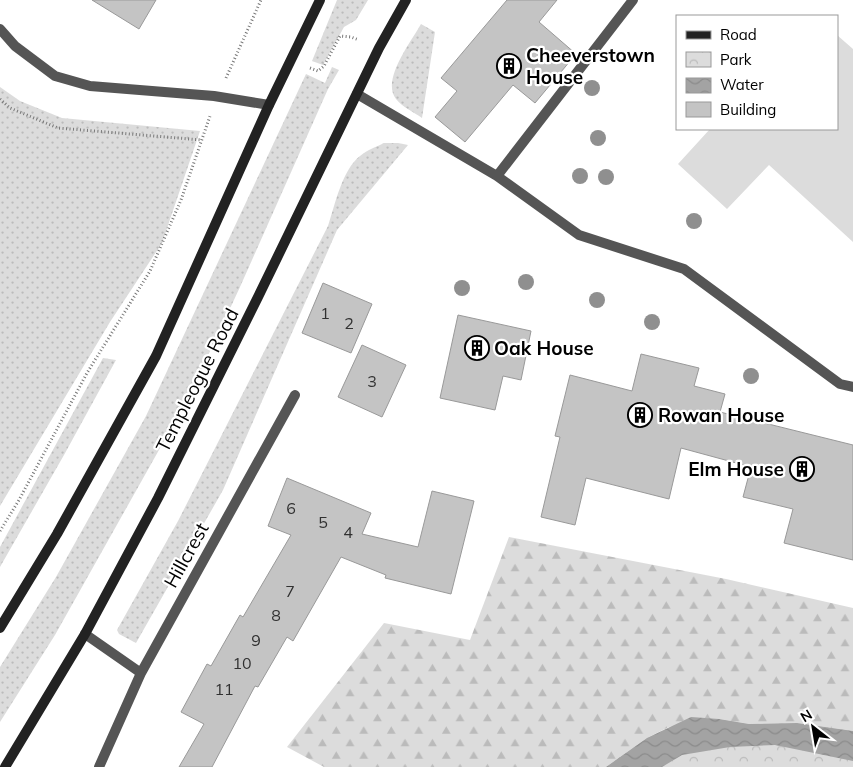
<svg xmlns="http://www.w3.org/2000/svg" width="853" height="767" font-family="Mulish,sans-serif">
<defs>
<pattern id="grass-dots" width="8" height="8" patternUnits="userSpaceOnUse" patternTransform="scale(1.25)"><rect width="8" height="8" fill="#dcdcdc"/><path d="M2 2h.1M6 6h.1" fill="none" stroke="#bbb" stroke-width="1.8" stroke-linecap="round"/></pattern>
<pattern id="forest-firs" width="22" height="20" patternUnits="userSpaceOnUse" patternTransform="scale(1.25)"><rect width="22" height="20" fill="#dcdcdc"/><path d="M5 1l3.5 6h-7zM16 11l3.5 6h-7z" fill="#bbb"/></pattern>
<pattern id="park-crowns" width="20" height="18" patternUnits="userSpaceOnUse" patternTransform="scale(1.25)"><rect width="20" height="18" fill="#dcdcdc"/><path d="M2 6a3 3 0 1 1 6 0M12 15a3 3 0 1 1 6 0" fill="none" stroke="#bbb"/></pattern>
<pattern id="water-waves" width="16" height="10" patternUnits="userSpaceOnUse" patternTransform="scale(1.25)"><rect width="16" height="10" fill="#a3a3a3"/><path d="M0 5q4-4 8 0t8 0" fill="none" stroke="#8b8b8b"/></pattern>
</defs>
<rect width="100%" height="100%" fill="#fff"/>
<!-- grass -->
<path fill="url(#grass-dots)" d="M337,0H368L356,20L344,27L323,65L312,61Z
M421,24L435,32L422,118C414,112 402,107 396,99C381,80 411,42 421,24Z
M332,67L339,70L328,89L240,287L199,375L173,425L55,635L0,722V667L56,577L146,416L306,74L325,83Z
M0,87L20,101L62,118L200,131L162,243L110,322L0,506Z
M384,143H398L408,145L337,230L223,490L136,643L119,634L117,630L178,521L328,226C335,205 342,170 360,156C367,150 376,147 384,143Z
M103,358L116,360L64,455L0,567V547Z"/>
<!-- forest -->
<path fill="url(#forest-firs)" d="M509,537L726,579L853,608V731L797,723L749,724L719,719L669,727L647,738L606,767H324L287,747L384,623L470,640Z"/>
<!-- park -->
<path fill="url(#park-crowns)" d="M691,717L719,719L749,724L797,723L853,731V767H606L647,738Z"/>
<!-- pitch -->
<path fill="#dcdcdc" d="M837,35L853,49V242L769,165L727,209L678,164L710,129H837Z"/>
<!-- water -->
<path fill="url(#water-waves)" d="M691,717L719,719L749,724L797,723L853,731V761L775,745L730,747L682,755L662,767H606L647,738Z"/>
<!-- building -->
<path fill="#c4c4c4" stroke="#999" d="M92,0H156L139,29Z
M507,0H557L539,22L576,54L535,103L513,85L465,142L435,117L457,91L441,78Z
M323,283L372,304L351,353L302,333Z
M458,315L531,331L521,380L503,376L495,410L440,398Z
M362,345L406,365L382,417L338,397Z
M641,354L699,368L694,386L725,394L720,412L853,445V560L784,543L793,509L743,497L751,467L681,448L669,499L586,478L575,525L541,517L560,437L555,436L570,375L632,391Z
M287,478L371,513L362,534L418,547L432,491L474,501L451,594L385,578L386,575L341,557L293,641L287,637L258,687L255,686L212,767H179L204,724L181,712L207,664L211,666L240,615L243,617L291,535L268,526Z"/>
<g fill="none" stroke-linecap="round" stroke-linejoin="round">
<!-- path -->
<path stroke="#777" stroke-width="3" stroke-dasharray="1 2.5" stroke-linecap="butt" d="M310,68L318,71L324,66L340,36L351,37L359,40
M226,78L261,0
M0,99L10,108L58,128L202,140
M0,531L19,500L87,373L150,271L181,200L210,116"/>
<!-- lane -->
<path stroke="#555" stroke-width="10" d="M0,29L15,46L55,76L90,86L214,96L269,105
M357,94L497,176L579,235L684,269L840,384L853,387
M497,176L633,0"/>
<!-- street -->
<path stroke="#555" stroke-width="10" d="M85,634L141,673
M99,767L141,673L295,395"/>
<!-- secondary -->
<path stroke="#222" stroke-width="10" d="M0,628L57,534L156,356L269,105L320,0
M5,767L85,634L158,498L258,297L379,48L406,0"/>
</g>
<!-- trees -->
<g fill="#8f8f8f">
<circle cx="592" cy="88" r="8"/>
<circle cx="598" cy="138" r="8"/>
<circle cx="580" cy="176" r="8"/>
<circle cx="606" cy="177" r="8"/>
<circle cx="694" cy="221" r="8"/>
<circle cx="526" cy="282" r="8"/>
<circle cx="462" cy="288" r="8"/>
<circle cx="597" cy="300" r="8"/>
<circle cx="652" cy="322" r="8"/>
<circle cx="751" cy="376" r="8"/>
</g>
<!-- icons -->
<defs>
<symbol id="building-ring" viewBox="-11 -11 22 22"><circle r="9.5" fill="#fff" stroke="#000" stroke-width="1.5"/><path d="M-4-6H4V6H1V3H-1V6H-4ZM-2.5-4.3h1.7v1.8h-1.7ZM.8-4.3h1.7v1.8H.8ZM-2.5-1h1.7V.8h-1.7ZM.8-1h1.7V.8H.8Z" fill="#000"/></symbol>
</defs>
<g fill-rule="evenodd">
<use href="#building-ring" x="495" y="52" width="28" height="28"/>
<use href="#building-ring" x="463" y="334" width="28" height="28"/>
<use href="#building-ring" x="626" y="401" width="28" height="28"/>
<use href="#building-ring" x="788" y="455" width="28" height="28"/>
</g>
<g text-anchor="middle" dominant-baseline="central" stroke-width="4.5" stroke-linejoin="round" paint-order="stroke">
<!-- number labels -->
<g font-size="16" fill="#313131">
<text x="325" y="313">1</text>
<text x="349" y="323">2</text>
<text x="372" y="381">3</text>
<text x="291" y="508">6</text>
<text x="323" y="522">5</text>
<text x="348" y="532">4</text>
<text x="290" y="591">7</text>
<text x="276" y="615">8</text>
<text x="256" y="640">9</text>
<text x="242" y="663">10</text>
<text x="224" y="689">11</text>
</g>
<!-- poi labels -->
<g font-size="19" font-weight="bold" fill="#000" stroke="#fff" text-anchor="start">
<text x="526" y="55">Cheeverstown<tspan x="526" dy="22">House</tspan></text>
<text x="494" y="348">Oak House</text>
<text x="658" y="415">Rowan House</text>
<text x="784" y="469" text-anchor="end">Elm House</text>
</g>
<!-- street labels -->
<g font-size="19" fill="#000" stroke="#fff">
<text transform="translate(197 380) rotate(-63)">Templeogue Road</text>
<text transform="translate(186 555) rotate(-61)">Hillcrest</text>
</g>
</g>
<!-- legend -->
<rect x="676" y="15" width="162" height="115" fill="#ffffff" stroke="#999999"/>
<rect x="686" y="31" width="25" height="8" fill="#222222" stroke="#999999"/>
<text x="720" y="40" font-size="15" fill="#000000">Road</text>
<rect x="686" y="52" width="25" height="15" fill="url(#park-crowns)" stroke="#999999"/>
<text x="720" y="65" font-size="15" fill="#000000">Park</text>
<rect x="686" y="78" width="25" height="15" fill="url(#water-waves)" stroke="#999999"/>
<text x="720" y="90" font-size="15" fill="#000000">Water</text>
<rect x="686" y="102" width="25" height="15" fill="#c4c4c4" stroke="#999999"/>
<text x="720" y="115" font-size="15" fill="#000000">Building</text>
<!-- north arrow -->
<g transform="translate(813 727) rotate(329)" stroke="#ffffff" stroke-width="4" paint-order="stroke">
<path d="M0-4L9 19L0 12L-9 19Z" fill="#000000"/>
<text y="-8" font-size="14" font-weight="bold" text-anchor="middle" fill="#000000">N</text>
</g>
</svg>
